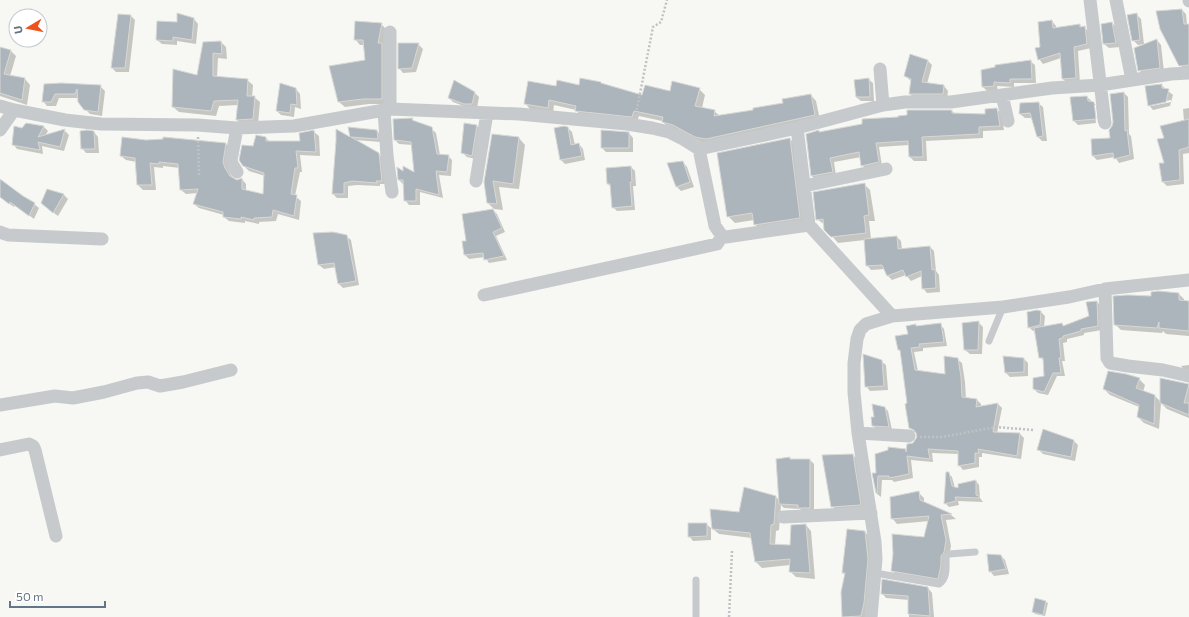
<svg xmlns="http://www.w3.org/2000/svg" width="1189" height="617" font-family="Commissioner,sans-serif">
<rect width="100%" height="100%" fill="#f7f7f3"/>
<!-- shadow -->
<path fill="#0003" fill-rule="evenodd" d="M1182,10L1186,14L1187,25H1189V70H1185L1180,65Z
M1136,14L1141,19L1144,44L1138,45L1133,40Z
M119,15L131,16L135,20L129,72H116L112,68Z
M194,19L198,24L196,44L177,41V45L162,44L157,40L178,23Z
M1052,21L1056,26V29L1080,25L1082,28H1085L1089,32L1091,48L1078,51L1080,83H1067L1063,79L1061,58L1043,64L1039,59L1041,48Z
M1112,23L1116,27L1120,47L1109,48L1104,44L1102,24Z
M381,24L387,30V104H369L345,107L339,102L366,61L365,45H360L355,39Z
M1157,40L1161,45L1164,72L1144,75L1139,70Z
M221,42L226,47L227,59L218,58L217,78L247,80L253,85L252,97H254L260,102L258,124L242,125L237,120L238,105L219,106L216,116L179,112L173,107L198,76L203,43Z
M418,44L423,49L416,72L403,73L399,68Z
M0,48L11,51L16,56L10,76L25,79L30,85L27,105L0,96Z
M928,61L932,65L927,84L944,86L948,91L947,98H914L910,94L911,81L905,76Z
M1030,61L1035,65L1036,83H1014V87L997,86L998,91H987L983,87Z
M868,79L873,83L874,101H861L856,97Z
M45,85L100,86L105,91L102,116L90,114L85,109L79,98H59L56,106H47L43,101Z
M603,85L643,97L670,92L699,89L705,95L702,108L714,111L720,116L784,104L811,95L816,101L820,120L702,143L679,130L668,127L662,121L639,116L637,122L581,116L576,110L554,105L553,113L530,109L525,103L557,87Z
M1161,85L1173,95L1170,106L1153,110L1149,105ZM1171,100V102L1151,106V104Z
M296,89L300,94L301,109L295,107L294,117L281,115L277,111Z
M474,92L479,97L477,108H469L453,102L449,98Z
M1124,93L1128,97L1129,134L1131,136L1134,159L1119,163L1115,157L1097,160L1093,156L1112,139L1113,127Z
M1087,97L1096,105H1094L1096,123L1078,125L1074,121Z
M1038,103L1043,107L1047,141H1042L1038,137L1033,118H1025L1020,114L1021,104Z
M1096,105L1098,108L1100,123H1098Z
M1189,108V153L1183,154L1184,184L1167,186L1163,182L1165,164L1184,121L1183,109Z
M996,109L1001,113L1004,130L983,131V138L926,141L927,161H914L910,157L909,145L879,147L882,166L866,169L862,165L861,157L834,162L836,176L816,180L812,176L807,135L899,118L907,116L908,111H952L955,114L986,115Z
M412,119L416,123L431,128L436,133L440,155L448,156L452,160L451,176L439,175L443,198L420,192V205H409L405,200L404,185L399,180L404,173L415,174L413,145L399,144L395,140Z
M27,124L44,127L48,131L45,136L65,131L69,135L64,151L42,146L43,154L17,149L13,144Z
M477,126L481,130L476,159L467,157L462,152Z
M349,128L377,131L381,135V142L355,140L378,153L382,158L386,184H380V186L357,185L348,186V198H337L333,194L337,141L352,139Z
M568,128L572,132L575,145L579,144L583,149L585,160L565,164L561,160Z
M94,132L98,137L99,153H86L82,148Z
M314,132L319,136L320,156L300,155L302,172H300L295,196L301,201L299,220L278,214L276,221L259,222V224L245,221V223L229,221L224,217V215L199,208L194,204L198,193L186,194L181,190L180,168L163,166V168L154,167L156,190H143L138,185L137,162L126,160L121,156L146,141L226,144L230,148L227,167L233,179L237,181L242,179L246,184V191L264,195L265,176L249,171L244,166L254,147L266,138L270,142H301Z
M629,133L633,138V152H606L602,148Z
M519,138L525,145L519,189L499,187L503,210L494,209L488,203L485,182Z
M790,139L796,145L806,225L761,231L755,224L754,220L735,223L728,216Z
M683,162L687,167L694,187L681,191L677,187L669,163Z
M631,167L635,171L636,186H633L635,210L617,211L613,207L611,187L608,184Z
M0,180L23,197L34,204L39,208L34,219L15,205L14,207L0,197Z
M864,184L870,190L875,221H869L871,239L897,237L901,241L902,250L930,247L934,251L936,271L939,275L940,292L927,293L923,288L922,276L911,281L906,275L892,280L888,276L885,269L871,270L867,265L865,240L838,243L832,236L825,225L817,219Z
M48,190L64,195L68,199L58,216L47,208Z
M493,210L497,214L505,232L496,236L507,260L489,263L485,257L469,259L465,255L467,241Z
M346,236L351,240L359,285L343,288L339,284L336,267L324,269L319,265Z
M1179,294L1184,299V301L1189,302V336L1166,334L1163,331L1162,333L1121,330L1115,324L1152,297Z
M1097,302L1101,306L1102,330L1084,333V335L1067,339V342L1063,343L1065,361H1062L1065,376H1057L1048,395L1038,393L1034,389L1045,377L1044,361L1040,357L1036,331H1033L1029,327L1041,312L1045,316L1044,327L1062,324L1065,326L1090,316Z
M978,322L983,327L982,354H970L965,350Z
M940,324L944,329L947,346L923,348V351L914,352L918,371L946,375L957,359L962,363L965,382L966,399L977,400L981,404V407L998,404L1002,408L997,433L1020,434L1024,438L1021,459L982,453V457H979V467L963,470L959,465V454L932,453L933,462L911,460L913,478L894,482L892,480H882L881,497L876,493L878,474L905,450L907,452L918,437L917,433L914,432L910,427L902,353L899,350L896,337L909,335L915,325L917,327Z
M1024,359L1028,363V376L1010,377L1006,373Z
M881,361L886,365L888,390L870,391L866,386Z
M1189,365V371L1184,369L1181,366Z
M1139,379L1145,385L1143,392L1155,396L1161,402V379L1189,385V418L1167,409L1161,403L1159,429L1144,423L1138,417L1139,407L1110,395L1104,389Z
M885,408L888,411L892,430L876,429L873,425L875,418Z
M1073,440L1078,445L1075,461L1043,454L1039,450Z
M853,455L859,461L867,511L838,512L832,506Z
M789,458L791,460H810L814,464V512H803L800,509L784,508L781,505L779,530L776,531L775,545L791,546L806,525L811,531L815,579L796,577L790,571V565L762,568L756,562L752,538L719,534L713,529L740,513L776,497L779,500Z
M948,473L952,477L955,488L959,490L976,481L979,485L980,498L983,502L958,501L959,505L949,507L945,503Z
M919,493L924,498V503L951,515L956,519L946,520L951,546L944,582L897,576L892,570L925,539L929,521L897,524L892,518Z
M706,524L711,528V540L693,541L689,536Z
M865,532L871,538L868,617H843L842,592L845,575L843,573Z
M1001,556L1005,560L1009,574L994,576L990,571Z
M928,588L932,593L934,617H909V600L886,598L882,593Z
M1046,602L1048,603L1045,616L1035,614L1033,612Z"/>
<!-- building -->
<path fill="#acb5bb" stroke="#d8d8d6" d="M1182,9L1184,24H1189V65L1179,66L1160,29L1156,11Z
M177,13L194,18L192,40L173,37V41L156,40L157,21L177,22Z
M1137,13L1140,40L1132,41L1127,15Z
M118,14L131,15L125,68H111Z
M1052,20L1053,28L1080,24V27L1085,26L1087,44L1074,47L1076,78L1062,79L1060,53L1038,60L1035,48L1040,47L1038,22Z
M355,21L382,23L378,43H382V99H363L338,102L329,66L365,60L363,40H354Z
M1112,22L1116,43L1103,44L1101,24Z
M1157,39L1160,68L1138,71L1134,48Z
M221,41L222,54L213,53V76L248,79L247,96H255L253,119L236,120L238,100L214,101L211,111L172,107L173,69L197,75L203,42Z
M398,43H419L412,68L398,69Z
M0,47L11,50L4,74L25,78L22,100L0,93Z
M910,54L928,60L922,82L944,85L943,94H909L911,79L904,76Z
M1031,60L1032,79H1010V83L994,82V86L982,87L981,70L995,67V65Z
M580,78L601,82V83L642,95L645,85L670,91L672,81L700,88L695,106L715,110L714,116L753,110V108L783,103L782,99L811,94L815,115L706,139L695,137L673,125L662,122L663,117L634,111L632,117L575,111L576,106L549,100L548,108L524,104L528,81L556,86L557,80L579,85Z
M869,78L870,97H856L854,80Z
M454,80L475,92L472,104H464L448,98Z
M61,83L101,85L98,112L84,110L78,102L77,89L75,94H55L51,102H42L44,84Z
M280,83L296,88L297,105L291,104L290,113L276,111Z
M1162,84V88L1169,89L1166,102L1148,106L1145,86Z
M1124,92L1125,131L1127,130L1130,155L1114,159L1113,153L1092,156L1091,139L1110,138L1109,130L1112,126L1113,122L1110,94Z
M1087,96L1088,101L1094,102L1096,119L1073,121L1070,97Z
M1039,102L1043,136L1037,137L1030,113L1019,114L1020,103Z
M997,108L1000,126L979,127V134L922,137L923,157H909L908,141L876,143L879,162L861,166L859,152L830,158L833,172L811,176L806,134L819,130V132L862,124V119L898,117V116L907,115V110H952V113L985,114V109Z
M413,118L412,120L432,127L437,154L449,155L447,172L436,171L439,195L416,189V201H404L403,180H398L397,167L403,171V166L414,172L411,142L394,140L393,119Z
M1189,119V147L1179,150L1180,180L1162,182L1159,163H1164L1157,139L1164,138L1160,126Z
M26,123L44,126L38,137L65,129L60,147L38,142L40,150L12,145L14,126L22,128Z
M464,123L477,125L472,156L461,153Z
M564,126L568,127L571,145L579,143L582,156L560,160L554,128Z
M348,127L377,130L378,139L351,137L379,153L382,181H376L377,183L352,181L344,183V194H332L336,141V129L350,137Z
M87,130L94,131L95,149H81L80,131Z
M314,130L316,152L296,151L298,168H295L291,194L297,195L294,216L273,210L272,217L254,218V220L241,217V219L223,217V212L193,204L198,189L180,190L178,164L159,162V164L150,163L152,185H137L135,158L120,156L122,137L146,140L163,139V137L226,143L223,162L225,168L230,176L237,180L242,178V189L263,194L264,173L243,166L239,160L242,145L253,146L256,135L266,137V141H300L299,133Z
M601,130L629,132V148H601Z
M492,134L519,137L513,184L493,181L497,204L487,203L484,182Z
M790,138L800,218L754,225L752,213L727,217L717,153Z
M683,161L690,182L676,187L667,163Z
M631,166L632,182H630L632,206L612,208L610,184H607L606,168Z
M0,179L23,196L35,203L29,216L10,202L9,204L0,197Z
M865,183L869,215L864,216L866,233L831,237L824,230L823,219L816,220L813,192Z
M47,189L64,194L53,213L41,203Z
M493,209L502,228L493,232L504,256L484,260L483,253L464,255L462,241H466L462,214Z
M333,232L347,235L356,281L338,284L334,263L318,265L313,233Z
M897,236L898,249L930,246L932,270L935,269L936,288L922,289L921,271L906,277L903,270L887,276L882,265L866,266L864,239Z
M1158,291L1179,293V300L1189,301V331L1159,328V322L1157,328L1114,325L1113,296L1128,295L1151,296V292Z
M1097,301L1098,326L1081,329V331L1063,336V338L1059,339L1061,358H1059L1061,373H1053L1044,392L1033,389V378L1044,376L1043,358H1039L1034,328L1062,323L1063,326L1089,316L1086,302Z
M1037,310L1041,311L1040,325L1028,328L1027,312Z
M979,321L978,350H964L962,323Z
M941,323L944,342L919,344L920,347L911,348L915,370L945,374L944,356L958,358L961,377L962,397L977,399L976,407L998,403L993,432L1020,433L1017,456L978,449L979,453H975V463L958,466V451L928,449L930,459L907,456L909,474L889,478V476H878L877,493H876L872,473H876L875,454L888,450V447L906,449V452L907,444L913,443L917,437L916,433L914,430L909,428L905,404L907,403L900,350H898L895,336L908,334L906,326L916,324V326Z
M863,354L882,360L884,386L865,387Z
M1003,356L1024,358V372L1005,373Z
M1108,371L1126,374L1140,378L1136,388L1155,395L1154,424L1137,417L1139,405L1103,389Z
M1160,378L1189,384L1184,403H1189V415L1160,403Z
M872,404L885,407L889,427L872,426L871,417H874Z
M1043,429L1074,440L1071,457L1037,450Z
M853,454L861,505L831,507L822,455Z
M790,457V459H810V508H798V505L779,504L776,459Z
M946,472H949L952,486L958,488V484L976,480V495L979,496V498L955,497L956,501L944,504Z
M744,487L776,496L774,524L771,525L770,544L790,545L791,525L806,524L810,573L789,572L790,559L755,562L750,533L712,529L710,509L739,512Z
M919,491L920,500L952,514L941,515L946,540L944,552L941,556V565L938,579L891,571L893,554L892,534L924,537L929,516L891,519L890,497Z
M688,523H707V536L688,537Z
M847,529L865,531L868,559L864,603L861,616L842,617L841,592L845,573H842Z
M987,554L1001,555L1006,569L989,572Z
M882,579L928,587L930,616L908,614V596L881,594Z
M1035,598L1046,601L1043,615L1032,612Z"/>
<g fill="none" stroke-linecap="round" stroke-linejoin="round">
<!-- path -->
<path stroke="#bfc2c4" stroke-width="2.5" stroke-dasharray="2 2" stroke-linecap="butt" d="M636,114L653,27L661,22L667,0
M198,137L199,175
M920,437H942L996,427L1033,430
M729,617L732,551"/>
<!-- lane -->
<path stroke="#c6cacd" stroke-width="7" d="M989,341L1003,307
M875,573L939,584C948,578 946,566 946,556L949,554L975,552
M696,580V617"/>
<!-- street -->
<path stroke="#c6cacd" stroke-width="13" d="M1090,0L1105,123
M1116,0L1132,80
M1189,0V1
M390,32V109
M880,69L883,105
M1002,95L1008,121
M0,106L14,110L65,120L101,124L197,125L237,128L294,126L390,109L519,114L627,124L652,128L669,132L683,139L699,149L797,128L883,105L905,102H951L1052,88L1100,85L1171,74L1189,73
M384,110L387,156L392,192
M237,128L231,160L232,164L237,172
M797,128L809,225
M0,130L14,110
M699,149L715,226L722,236L726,237L809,225L892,316
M476,181L487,113
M804,186L886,169
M0,232L8,235L102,239
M1105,289L1107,358L1110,363L1128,366L1163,370L1189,376
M484,295L717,244L722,236
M0,405L55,396L73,398L104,392L137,383L148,382L160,386L183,382L231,370
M858,433L909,436
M0,450L29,444L33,446L35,450L56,536
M783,517L871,513
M871,617L876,559L875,542L858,433L854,392V363L857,339L860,330L866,324L892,316L1003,307L1069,297L1105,289L1189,280"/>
</g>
<!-- north arrow -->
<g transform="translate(28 28) rotate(260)"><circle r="19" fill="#ffffff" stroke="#c1c8cf"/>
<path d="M0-3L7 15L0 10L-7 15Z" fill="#f15118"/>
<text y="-6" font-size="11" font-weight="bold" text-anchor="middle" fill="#637687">U</text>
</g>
<!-- scale -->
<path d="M10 601v6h95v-6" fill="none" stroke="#637687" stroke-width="2"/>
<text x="16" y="601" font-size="12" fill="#637687" stroke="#ffffff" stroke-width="3" paint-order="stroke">50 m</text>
</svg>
